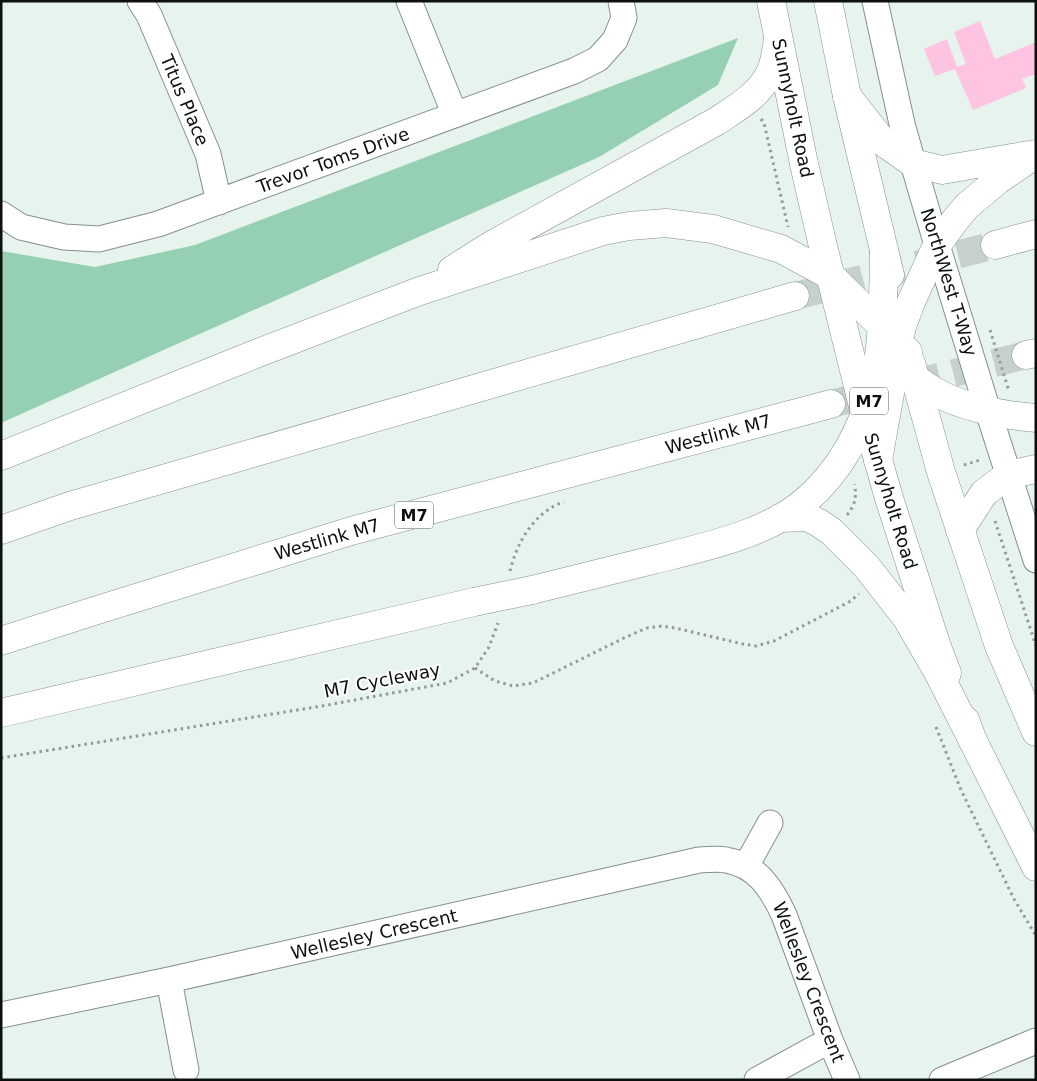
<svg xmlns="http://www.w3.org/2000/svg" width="1037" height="1081" font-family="'DejaVu Sans',sans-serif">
<rect width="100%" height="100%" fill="#e7f3ed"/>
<!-- green -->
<path fill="#96d0b3" d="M738,38L718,85L599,157L168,348L1,423V251L95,267L195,245Z"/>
<!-- building -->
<path fill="#fec4e2" d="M980,21L995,59L1036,42V74L1022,79L1026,88L973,110L955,69L935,76L924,49L947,39L957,67L966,64L954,32Z"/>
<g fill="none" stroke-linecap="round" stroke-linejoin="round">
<!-- highway-tunnel -->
<path stroke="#c6d1cc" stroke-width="28" stroke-dasharray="28 14" stroke-linecap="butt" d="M795,296L995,245
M831,404L1026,355"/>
<defs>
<path id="minor" d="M140,1L149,15L208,154L219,202
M409,1L455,115
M875,1L902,124L913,163L937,245L988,411L1036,560
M1,214L21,227L64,237L99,239L158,224L574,71L598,59L615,40L624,18L621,1
M746,866L770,823
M169,980L186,1070
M1,1015L169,980L699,860C708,860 718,858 726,860C757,865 772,889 784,915L830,1040L847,1080
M757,1080L830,1040
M942,1080L1036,1041"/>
<path id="major" d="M771,1L804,164L822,242L865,414L889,498L937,647L947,673
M828,1L847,96L890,275
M911,363L941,472L999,646L1036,732
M965,720L973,741L1036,867"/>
<path id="highway" d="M847,96L883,142L913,163L942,170L1029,155
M995,245L1036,234
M452,270L490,246L717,121C738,107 760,95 771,71C775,62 776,50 778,40
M883,355C900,367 916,380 934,391C961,407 1005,416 1036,418
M1026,355L1036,353
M1,456L258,353L417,292L603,231L629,226L666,223L713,229L781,249L831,276L908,352
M878,460L902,326L911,302L937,245L956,219L967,206L998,180L1036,154
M780,518L807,517L819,523L832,532L866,566L906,617L938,672L973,741
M1,530L70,506L795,296
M960,530L984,493L1008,475L1036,469
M532,590C572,580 613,570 653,560C701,548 767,534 804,502C840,472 864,428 874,383C884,340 883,295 884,251
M1,641L91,612L351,531L831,404
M1,713L474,602"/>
</defs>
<!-- minor casing -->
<use href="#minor" stroke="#86908b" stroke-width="27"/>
<!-- major casing -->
<use href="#major" stroke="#86908b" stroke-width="29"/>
<!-- highway casing -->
<use href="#highway" stroke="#86908b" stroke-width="29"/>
<!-- path -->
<path stroke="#929b96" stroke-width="3" stroke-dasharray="2.5 4" stroke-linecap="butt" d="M761,119L764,123L788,227
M990,330L1009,391
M964,465L980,460
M847,515C856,504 856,497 855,484
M995,521L1036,646
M510,571C517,542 535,511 564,502
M475,668L495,681L513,686L533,683L626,637L647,628L662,626L675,628L743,644L756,646L774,641L849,602L859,594
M936,727L961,790L1014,899L1036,936
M1,758L322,706L447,683L475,668L489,647L498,623"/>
<!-- minor -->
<use href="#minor" stroke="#fff" stroke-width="25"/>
<!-- major -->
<use href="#major" stroke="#fff" stroke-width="28"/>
<!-- highway -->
<use href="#highway" stroke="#fff" stroke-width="28"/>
<defs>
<path id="highway-bridge" d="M474,602L532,590"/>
</defs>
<!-- highway-bridge casing -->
<use href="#highway-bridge" stroke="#86908b" stroke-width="29" stroke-linecap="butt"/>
<!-- highway-bridge -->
<use href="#highway-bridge" stroke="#fff" stroke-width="28"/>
</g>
<g text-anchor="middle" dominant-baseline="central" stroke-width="4" stroke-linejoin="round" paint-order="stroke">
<!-- shield labels -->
<g fill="#fff" stroke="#555856" stroke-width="1">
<rect x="850" y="387.5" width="38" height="27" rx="4"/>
<rect x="395" y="501.5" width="38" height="27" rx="4"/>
</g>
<g font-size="16" font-weight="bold" fill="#0c100e">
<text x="869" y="401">M7</text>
<text x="414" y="515">M7</text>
</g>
<!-- street labels -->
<g font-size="18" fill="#0c100e" stroke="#fff">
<text transform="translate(185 100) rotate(67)">Titus Place</text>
<text transform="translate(793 108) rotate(78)">Sunnyholt Road</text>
<text transform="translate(333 160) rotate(-20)">Trevor Toms Drive</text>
<text transform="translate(949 282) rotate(73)">NorthWest T-Way</text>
<text transform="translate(718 434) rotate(-15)">Westlink M7</text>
<text transform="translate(891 501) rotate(73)">Sunnyholt Road</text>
<text transform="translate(327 539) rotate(-16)">Westlink M7</text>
<text transform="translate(382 680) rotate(-11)">M7 Cycleway</text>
<text transform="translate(374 934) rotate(-13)">Wellesley Crescent</text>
<text transform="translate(809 982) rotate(69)">Wellesley Crescent</text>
</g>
</g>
<!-- border -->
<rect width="1037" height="1081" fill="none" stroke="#0c100e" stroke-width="5"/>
</svg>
